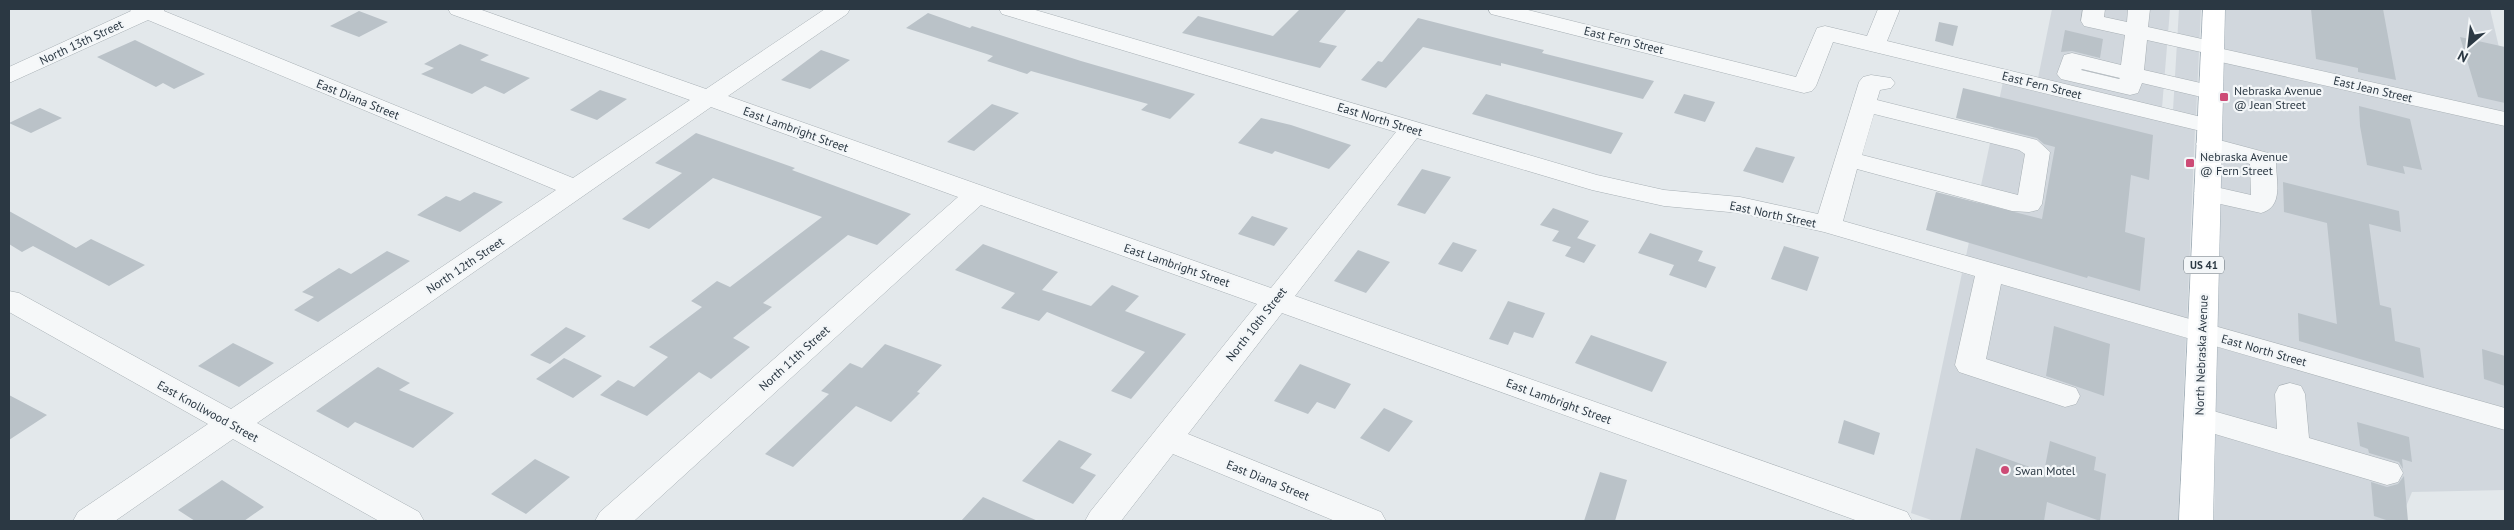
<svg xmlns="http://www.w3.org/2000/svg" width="2514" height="530" font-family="'PT Sans',sans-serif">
<rect width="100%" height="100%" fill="#e3e8eb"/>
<!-- built -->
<path fill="#d1d7dd" d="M2052,9H2170L2162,108L2038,78Z
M2179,9H2201L2196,116L2173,110Z
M2224,9H2490L2505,73V113L2223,50Z
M2223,61L2505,125V409L2217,328Z
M2003,82L2195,129L2187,320L1966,256Z
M1962,273L2186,338L2178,521H1934L1911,513Z
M2217,347L2505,429V490L2412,492L2400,521H2214Z"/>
<!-- building -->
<path fill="#bac2c8" d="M1300,9H1347L1319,42L1337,46L1320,68L1182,33L1198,16L1273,36Z
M2311,9H2383L2396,80L2358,72V68L2316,59Z
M359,11L388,22L359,37L330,26Z
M928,13L970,28L972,26L1081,61L1195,94L1170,119L1141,110L1148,104L1031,71L1027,74L987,61L993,56L906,28Z
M1418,18L1544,50L1542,53L1654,81L1643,99L1501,63V66L1423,47L1386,88L1361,80L1378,61L1382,62Z
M1939,22L1958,26L1953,46L1935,41Z
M2065,30L2103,39L2100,58L2072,51L2061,52Z
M2460,37L2505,47V103L2478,97Z
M135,40L205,74L174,89L163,83L156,87L97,57Z
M460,44L489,55L480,60L530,78L504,94L485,86L472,94L421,74L434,68L424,64Z
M821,50L850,60L810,89L781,80Z
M1963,88L2153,135L2149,180L2131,175L2125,232L2145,238L2140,291L2088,276L2087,278L1926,230L1936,192L2042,219L2055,147L2044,144L2037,138L1956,118Z
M600,90L627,99L597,120L570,110Z
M1486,94L1623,133L1611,154L1472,114Z
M1684,94L1715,102L1705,122L1674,113Z
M992,104L1019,113L974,151L947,142Z
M2359,106L2410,119L2422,170L2403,166L2405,174L2367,165L2360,126Z
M40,108L62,118L31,133L9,123Z
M1261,118L1291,125L1351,145L1329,169L1275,151L1272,154L1238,143Z
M696,133L795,168L792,170L911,214L877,245L848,235L763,303L772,307L733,338L750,347L711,379L699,372L647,416L600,395L618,380L634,387L668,357L649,347L702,307L691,301L717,281L730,287L822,217L713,178L649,229L622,219L682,173L655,163Z
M1756,147L1795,157L1783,183L1743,171Z
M1422,169L1451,177L1425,214L1397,205Z
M2283,182L2399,211L2401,232L2369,224L2380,305L2391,308L2395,341L2420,348L2424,378L2299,341L2298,313L2337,324L2327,223L2284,212Z
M474,192L503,202L460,232L417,215L446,196L460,201Z
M1553,208L1589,221L1571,247L1552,241L1559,231L1540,225Z
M9,211L76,248L91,239L145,265L109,286L33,246L22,252L9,244Z
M1252,216L1288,228L1274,246L1238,234Z
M1650,233L1703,251L1698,261L1716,267L1706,288L1669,275L1674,265L1638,253Z
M1577,238L1596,245L1584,263L1565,256Z
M1453,242L1477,250L1462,272L1438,264Z
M983,244L1058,272L1042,290L1091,306L1112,285L1139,296L1125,311L1186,334L1131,399L1111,391L1145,352L1047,312L1039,321L1001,308L1015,293L955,270Z
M1784,246L1819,257L1807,291L1771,279Z
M1358,250L1390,262L1366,293L1334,281Z
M387,251L410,261L318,322L294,310L314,297L302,292L339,268L351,274Z
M1508,301L1545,313L1533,338L1514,332L1508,345L1489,339Z
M2054,326L2110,344L2104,396L2046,376Z
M566,327L586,336L550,364L530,355Z
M1591,335L1667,362L1652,392L1575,363Z
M233,343L274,363L239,387L198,366Z
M885,344L942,365L917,392L920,393L891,422L856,406L793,467L765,454L829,394L821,391L850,363L862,368Z
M2482,349L2505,356V386L2484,379Z
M564,358L602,376L573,398L536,379Z
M1300,364L1351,384L1335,409L1317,402L1308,414L1274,401Z
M378,367L410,383L399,390L454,413L413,448L355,422L348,428L316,411Z
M9,395L47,415L9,440Z
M1384,408L1413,421L1389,452L1360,438Z
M1844,420L1880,433L1874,455L1838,443Z
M2357,422L2409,437L2412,462L2402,459L2403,469L2399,462L2369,453L2368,449L2360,446Z
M1059,440L1092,454L1080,468L1096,475L1073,504L1022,481Z
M2050,441L2096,457L2094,470L2106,474L2100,521L2047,502L2044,521H1960L1976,448L2044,472Z
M535,459L570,477L526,514L491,494Z
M1600,472L1627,480L1615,521H1584Z
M2404,476L2408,521H2389L2374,516L2371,482L2387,487L2398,484Z
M222,480L264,507L244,521H195L178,510Z
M983,497L1038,521H961Z"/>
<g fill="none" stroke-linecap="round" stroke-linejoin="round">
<defs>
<path id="minor" d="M129,9H165L164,11L573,178L690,100L451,14L448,9H479L706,89L825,9H850L847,14L728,96L1271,288L1396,132L1002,14L999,9H1032L1597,175L1664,190L1740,197L1818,214L1859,82L1863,77L1871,75L1891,78L1895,83L1891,88L1880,90L1877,100L2037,140L2050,152L2042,204L2038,210L2029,212L2012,211L1857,169L1843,221L2505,408V430L2001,284L1986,359L2076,388L2080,396L2076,404L2065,407L1959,372L1955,365L1975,276L1824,232L1740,213L1664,206L1592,190L1417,138L1295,296L1907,512L1912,521H1858L1282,313L1188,434L1381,512L1386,521H1335L1173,454L1121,521H1085L1090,512L1257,304L981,205L634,521H595L600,512L958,197L711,107L257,423L419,512L424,521H379L233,439L115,521H73L78,512L208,424L9,312V291L19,293L231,409L556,190L148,20L9,83V67L131,11ZM1874,114L2019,150L2025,154L2018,195L1862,155Z
M1488,9H1524L1796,77L1817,28L1825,26L1867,36L1878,9H1900L1887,41L2218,121L2221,126L2218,131L2209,133L1833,42L1816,86L1812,91L1804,93L1491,14Z
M2083,9H2105L2104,17L2127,22L2128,9H2150L2148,27L2220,43L2223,49L2505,112V126L2212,60L2204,58L2201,52L2147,40L2144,70L2218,87L2222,92L2218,97L2210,99L2142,83L2138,93L2130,95L2061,79L2057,74L2064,55L2072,53L2121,65L2125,35L2084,26L2081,21ZM2082,69L2120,78L2119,79L2081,70Z
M2208,137L2268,153L2276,162C2276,181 2284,207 2261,213L2198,199L2194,193L2198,187L2207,185L2251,195L2250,164L2199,149L2196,144L2199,139Z
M2290,383L2301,386L2305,394L2309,438L2398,464L2403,473L2398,482L2387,485L2188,426L2184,418L2188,410L2199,407L2277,429L2275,394L2279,386Z"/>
<path id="major" d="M2203,9H2225L2213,521H2179Z"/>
</defs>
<!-- minor casing -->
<use href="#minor" stroke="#a8b0b5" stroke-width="1"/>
<!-- major casing -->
<use href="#major" stroke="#a2aeb7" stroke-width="1"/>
<!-- minor -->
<use href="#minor" fill="#f6f8f9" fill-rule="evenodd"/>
<!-- major -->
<use href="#major" fill="#fff" fill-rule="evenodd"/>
</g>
<!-- markers -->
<g fill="#cd4b76" stroke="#f3f6f8" stroke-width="2">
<rect x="2219" y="92" width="10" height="10" rx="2.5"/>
<rect x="2185" y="158" width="10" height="10" rx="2.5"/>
<circle cx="2005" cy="470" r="5"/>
</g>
<g text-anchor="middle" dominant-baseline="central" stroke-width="4.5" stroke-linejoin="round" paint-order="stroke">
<!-- shield labels -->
<rect fill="#f3f6f8" stroke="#677179" stroke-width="1" x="2184" y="256.5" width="40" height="17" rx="4"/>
<g font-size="11" font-weight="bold" fill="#2b3843">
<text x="2204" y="265">US 41</text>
</g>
<!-- street labels -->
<g font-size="12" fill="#2b3843" stroke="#f3f6f8">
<text transform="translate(1624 40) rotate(14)">East Fern Street</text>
<text transform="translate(81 42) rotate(-25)">North 13th Street</text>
<text transform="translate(2042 85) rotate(14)">East Fern Street</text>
<text transform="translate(2373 89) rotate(13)">East Jean Street</text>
<text transform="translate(358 99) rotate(22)">East Diana Street</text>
<text transform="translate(1380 119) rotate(17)">East North Street</text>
<text transform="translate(796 129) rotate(20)">East Lambright Street</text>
<text transform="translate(1773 214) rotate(12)">East North Street</text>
<text transform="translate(465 265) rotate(-34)">North 12th Street</text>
<text transform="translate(1177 265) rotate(19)">East Lambright Street</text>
<text transform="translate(1256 324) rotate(-52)">North 10th Street</text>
<text transform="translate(2264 350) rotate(16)">East North Street</text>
<text transform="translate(2201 355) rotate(-88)">North Nebraska Avenue</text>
<text transform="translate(794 358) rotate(-42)">North 11th Street</text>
<text transform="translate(1559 401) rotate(20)">East Lambright Street</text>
<text transform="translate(208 411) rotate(29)">East Knollwood Street</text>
<text transform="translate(1268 480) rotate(22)">East Diana Street</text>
</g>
<!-- poi labels -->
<g font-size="12" fill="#2b3843" stroke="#f3f6f8" text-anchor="start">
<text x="2234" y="90">Nebraska Avenue<tspan x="2234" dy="14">@ Jean Street</tspan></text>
<text x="2200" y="156">Nebraska Avenue<tspan x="2200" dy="14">@ Fern Street</tspan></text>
<text x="2015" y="470">Swan Motel</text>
</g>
</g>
<!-- border -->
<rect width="2514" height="530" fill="none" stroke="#2b3843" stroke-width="20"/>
<!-- north arrow -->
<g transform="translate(2469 45) rotate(208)" stroke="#f3f6f8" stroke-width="4" paint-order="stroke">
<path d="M0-4L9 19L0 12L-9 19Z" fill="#2b3843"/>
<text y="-8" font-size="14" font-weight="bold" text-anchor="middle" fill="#2b3843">N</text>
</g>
</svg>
